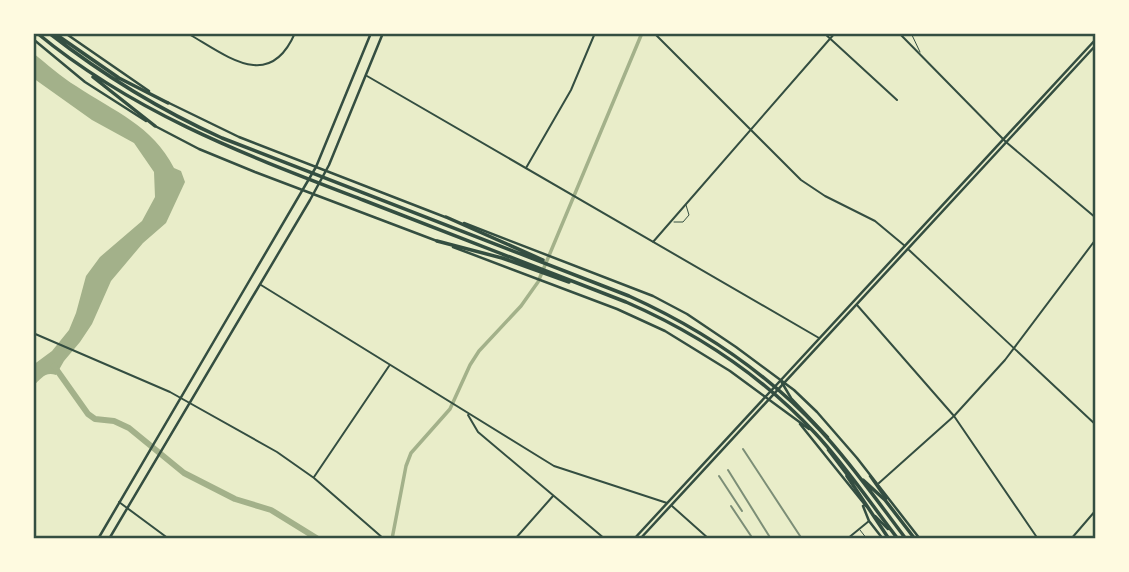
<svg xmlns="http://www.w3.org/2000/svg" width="1129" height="572" font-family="'Open Sans',sans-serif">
<rect width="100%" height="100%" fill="#e9edc9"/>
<!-- water -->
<path fill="#a3b18a" d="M33,53C47,64 61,77 76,86C115,112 152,125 174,168L181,171L185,182L166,223L143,243L111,281L92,324L80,342L64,361L56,375C45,371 41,379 33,386V365L52,351L69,330L76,313L86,276L100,257L142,221L155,197L154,172L134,143L92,120L33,78Z"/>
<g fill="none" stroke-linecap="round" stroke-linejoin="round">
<!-- canal -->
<path stroke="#a3b18a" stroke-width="3.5" d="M392,539L406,466L411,453L450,409L470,365L479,351L521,306L538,282L642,33"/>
<!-- river -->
<path stroke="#a3b18a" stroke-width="6" d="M54,366L88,414L95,419L114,421L129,428L184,473L235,499L271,510L318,539"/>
<!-- service -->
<path stroke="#344e41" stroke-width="1" d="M911,33L920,52
M674,222H683L689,215L686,205
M860,530L867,539"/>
<!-- minor -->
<path stroke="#344e41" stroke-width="2" d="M187,33C226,55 269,93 295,33
M654,33L801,180L825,196L875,221L905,246
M824,33L897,100
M899,33L1006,142L1096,218
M367,76L819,338
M526,168L571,90L595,33
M653,242L835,33
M909,250L1096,425
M261,285L554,466L667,503
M857,305L954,416L1038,539
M468,415L478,432L605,539
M314,477L389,366
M879,483L954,416L1005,360L1096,239
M119,502L169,539
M672,506L709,539
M515,539L553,496
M847,539L869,521
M1071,539L1096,510"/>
<!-- tertiary -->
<path stroke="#344e41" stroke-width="2" d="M33,333L170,392L277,452L314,478L384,539"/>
<!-- secondary -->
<path stroke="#344e41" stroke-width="2.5" d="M1095,33L1096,34
M634,539L1096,39
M640,539L1096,45"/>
<!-- primary -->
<path stroke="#344e41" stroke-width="2.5" d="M65,33L149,91
M33,39L85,82L146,121
M167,102L239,137L445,217
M155,126L199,149L255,172L437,241
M464,223L653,296L687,314L736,347L794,390L817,412L857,458L920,539
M453,247L617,309L665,331L730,371L809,429
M781,381L791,398L828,437
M800,424L866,506
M828,450L847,475
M870,476L886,499
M863,506L869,521L883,539
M875,516L888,529
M98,539L316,167L371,33
M109,539L310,200L329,165L383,33"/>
<!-- trunk -->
<path stroke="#344e41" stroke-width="3.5" d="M37,33C135,114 246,155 363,200C451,234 539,268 626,302C697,333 762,376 815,433C845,465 871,504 898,539
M49,33C103,75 160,110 222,138L629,296C700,328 766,372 820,430C851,463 878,502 906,539
M54,33L119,78L168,103
M93,77L155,126
M446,217L543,260
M437,241L502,258L569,282
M847,476L889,539
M863,480L885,500L915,539"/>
<!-- rail -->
<path stroke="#7c8e77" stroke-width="2" d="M743,449L802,539
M728,470L771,539
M719,476L742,511
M731,506L753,539"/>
</g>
<!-- border -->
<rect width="1129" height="572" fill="none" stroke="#fefae0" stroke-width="70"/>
<rect x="35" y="35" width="1059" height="502" fill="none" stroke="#344e41" stroke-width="2.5"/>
</svg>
